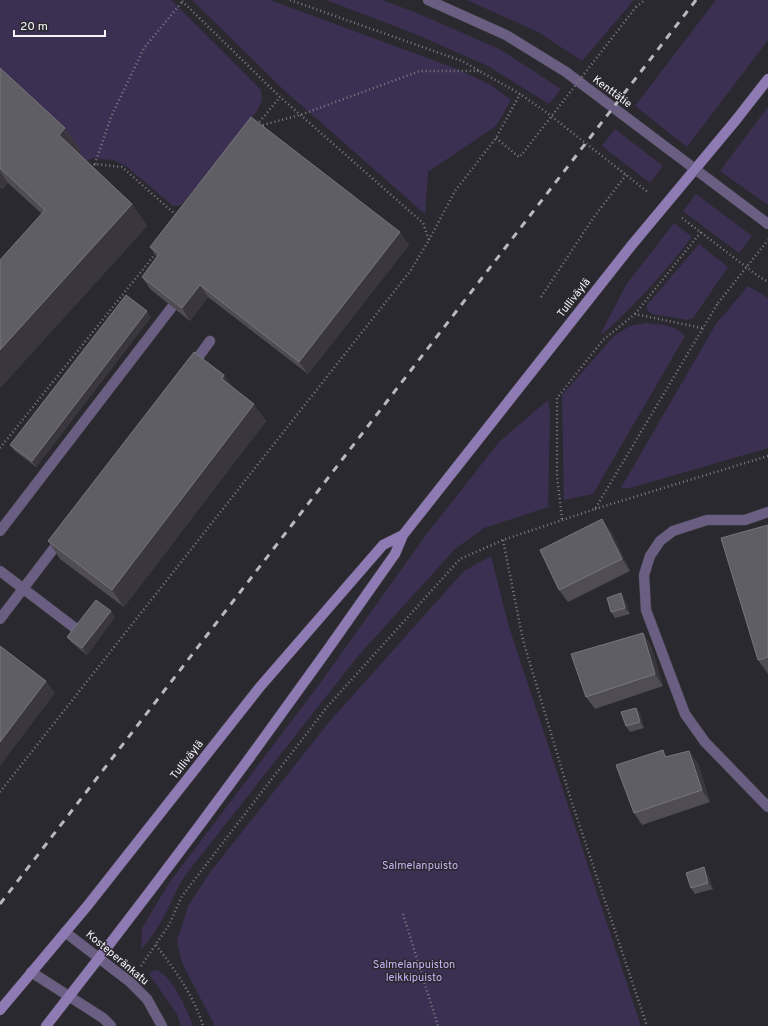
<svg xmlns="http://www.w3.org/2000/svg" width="768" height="1026" font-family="Overpass,sans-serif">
<rect width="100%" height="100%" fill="#2b2930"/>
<!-- green -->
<path fill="#3c3052" d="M0,0H171L261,90L262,100L257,111L183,203L179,206H173L126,166L113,160L92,158L82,164L0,76Z
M192,0H270L457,69L491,85L511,100L496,126L428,172L425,214L285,91Z
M326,0H382L417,13L501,50L561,89L549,104L488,66L413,33Z
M467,0H634L582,61L538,32Z
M716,0H768V40L687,147L635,106Z
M768,107V205L720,171Z
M615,129L663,166L650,183L602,146Z
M696,194L752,236L739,253L683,211Z
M674,223L692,237C664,273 636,304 603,334L601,333L626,285Z
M699,244L728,267L693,318L688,320L652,314L647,310V305Z
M748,286L768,298V448L630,488H621L716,324Z
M647,323C660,325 675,324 685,336L593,494L564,500L562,395L614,336L630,326Z
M548,400L550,412L548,507L484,528L455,549L358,656L187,873C178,885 173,898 167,911C160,925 151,938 141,950L142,928L169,883L318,686L426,535L499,442Z
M491,556L509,627L641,1026H215L182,963L177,941L188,906L211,871L330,721L464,571Z
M154,970C170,970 188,1012 193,1026H181L177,1014L149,974Z"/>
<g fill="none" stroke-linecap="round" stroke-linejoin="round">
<defs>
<path id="service" d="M191,367L210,341
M768,512L745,520H707L673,531L660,541L650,556L644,575L646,610L685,714L705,742L768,807
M0,531L172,307
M0,571L75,628
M0,619L61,539"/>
<path id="minor" d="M428,0L506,35L566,72L768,224
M65,932L130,982L147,999L162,1026
M31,972L103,1018L111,1026"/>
<path id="secondary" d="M736,120L768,79
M0,1010L88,905L259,688L383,545L403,535
M46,1026C167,872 283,715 395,554L403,535L631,246"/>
</defs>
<!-- service casing -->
<use href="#service" stroke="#47454c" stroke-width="11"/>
<!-- minor casing -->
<use href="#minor" stroke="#47454c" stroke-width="11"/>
<!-- secondary casing -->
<use href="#secondary" stroke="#47454c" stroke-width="11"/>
<!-- path -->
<path stroke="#7e7c82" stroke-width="2.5" stroke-dasharray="1 3" stroke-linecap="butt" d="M290,0L462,61L520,94L546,112L649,193
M636,7L645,0
M257,125L280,97
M259,126L300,115L420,71H479
M496,138L519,157L523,153
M95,164L111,117L144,48L182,2
M91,168L95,164L122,167L177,216
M682,218L758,276L768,282
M429,240L455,191L496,138L520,94
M541,297L594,217L626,175
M635,314L701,232
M0,448L156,253
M595,509L768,456
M562,519L557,476V398L603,340L635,314L702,328
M503,540L523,640L571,800L647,1026
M0,792L411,270L429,240L423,223L280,97L181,0
M403,914L438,1026
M156,945C175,970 194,996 203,1026
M141,966L169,925L182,896L327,707L460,559L503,540L595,509L718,303"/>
<!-- service -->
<use href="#service" stroke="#6a5f82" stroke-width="10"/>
<!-- minor -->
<use href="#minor" stroke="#6a5f82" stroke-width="10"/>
<!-- secondary -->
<use href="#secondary" stroke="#8f7bb4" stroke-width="10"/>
<!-- rail -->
<path stroke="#bab8be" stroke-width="3" stroke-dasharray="7 7" stroke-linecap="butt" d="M0,904L696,0"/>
<defs>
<path id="secondary-bridge" d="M631,246L736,120"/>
</defs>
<!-- secondary-bridge casing -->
<use href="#secondary-bridge" stroke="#47454c" stroke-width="11" stroke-linecap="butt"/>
<!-- path-bridge -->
<path stroke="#7e7c82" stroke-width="2.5" stroke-dasharray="1 3" stroke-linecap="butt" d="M523,153L636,7
M718,303L768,240"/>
<!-- secondary-bridge -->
<use href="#secondary-bridge" stroke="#8f7bb4" stroke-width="10"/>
</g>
<!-- wall -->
<path fill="#4f4c53" d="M0,68L65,128L80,149L77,153L132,204L147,226L0,388V260L42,214L8,183L3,189L0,187Z
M400,232L409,245L308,374L208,297L190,321L150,289L142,277L157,258L150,247Z
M151,317L36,467L15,451L10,445Z
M224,375L232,387L266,421L124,607L60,559L48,541Z
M768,525V674L758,660Z
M611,531L630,571L568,602L559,590Z
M625,600L630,614L615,618L611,612Z
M115,617L87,655L72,643L67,637Z
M643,633L651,646L663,686L595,709L586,697Z
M636,708L640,714L644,728L630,732L626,726Z
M667,756L698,763L710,802L642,825L634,813Z
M708,874L713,889L695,894L691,888Z"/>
<!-- shaded-wall -->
<path fill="#39363e" d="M65,128L80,149L74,157L59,135Z
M0,171L8,183L3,189L0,186Z
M132,204L147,226L0,388V350Z
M400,232L409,245L308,374L299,362Z
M200,285L208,297L190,321L182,308Z
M147,311L151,317L36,467L32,461Z
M224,375L236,392L222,379Z
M254,404L266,421L124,607L112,590Z
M602,519L611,531L630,571L622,559Z
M621,593L625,600L630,614L625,608Z
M111,611L115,617L87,655L82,648Z
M643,633L651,646L663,686L655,674Z
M46,681L55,693L0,766V742Z
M636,708L640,714L644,728L640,722Z
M663,750L671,762L665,757Z
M689,751L698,763L710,802L702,790Z
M704,867L708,874L713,889L708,883Z"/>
<!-- building -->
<path fill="#605e65" stroke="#78757c" d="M0,68L65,128L59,135L132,204L0,350V260L45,210L0,168Z
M251,117L400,232L299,362L200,285L182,308L142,277L159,254L150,247Z
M126,295L147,311L32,461L10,445Z
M194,352L224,375L222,379L254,404L112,590L48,541Z
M602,519L622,559L559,590L540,550Z
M768,525V657L758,660L721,538Z
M621,593L625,608L611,612L607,598Z
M96,600L111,611L82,648L67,637Z
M643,633L655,674L586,697L571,654Z
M0,646L46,681L0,742Z
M636,708L640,722L626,726L621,712Z
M663,750L665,757L689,751L702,790L634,813L616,765Z
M704,867L708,883L691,888L686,873Z"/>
<g text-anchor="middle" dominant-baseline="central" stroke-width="3" stroke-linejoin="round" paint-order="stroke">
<!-- street labels -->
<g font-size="11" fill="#f5f3f8" stroke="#2b2930">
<text transform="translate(612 92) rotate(37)">Kenttätie</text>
<text transform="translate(574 298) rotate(-52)">Tulliväylä</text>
<text transform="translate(187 760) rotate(-52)">Tulliväylä</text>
<text transform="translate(117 958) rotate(40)">Kosteperänkatu</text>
</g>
<!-- park labels -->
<g font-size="11" fill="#c9b2f6" stroke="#2b2930">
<text x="420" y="866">Salmelanpuisto</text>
<text x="414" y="965">Salmelanpuiston<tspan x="414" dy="13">leikkipuisto</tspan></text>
</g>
</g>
<!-- scale -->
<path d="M14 30v6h91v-6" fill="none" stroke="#f5f3f8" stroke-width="2"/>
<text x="20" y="30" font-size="12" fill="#f5f3f8" stroke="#2b2930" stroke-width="3" paint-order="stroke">20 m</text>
</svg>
